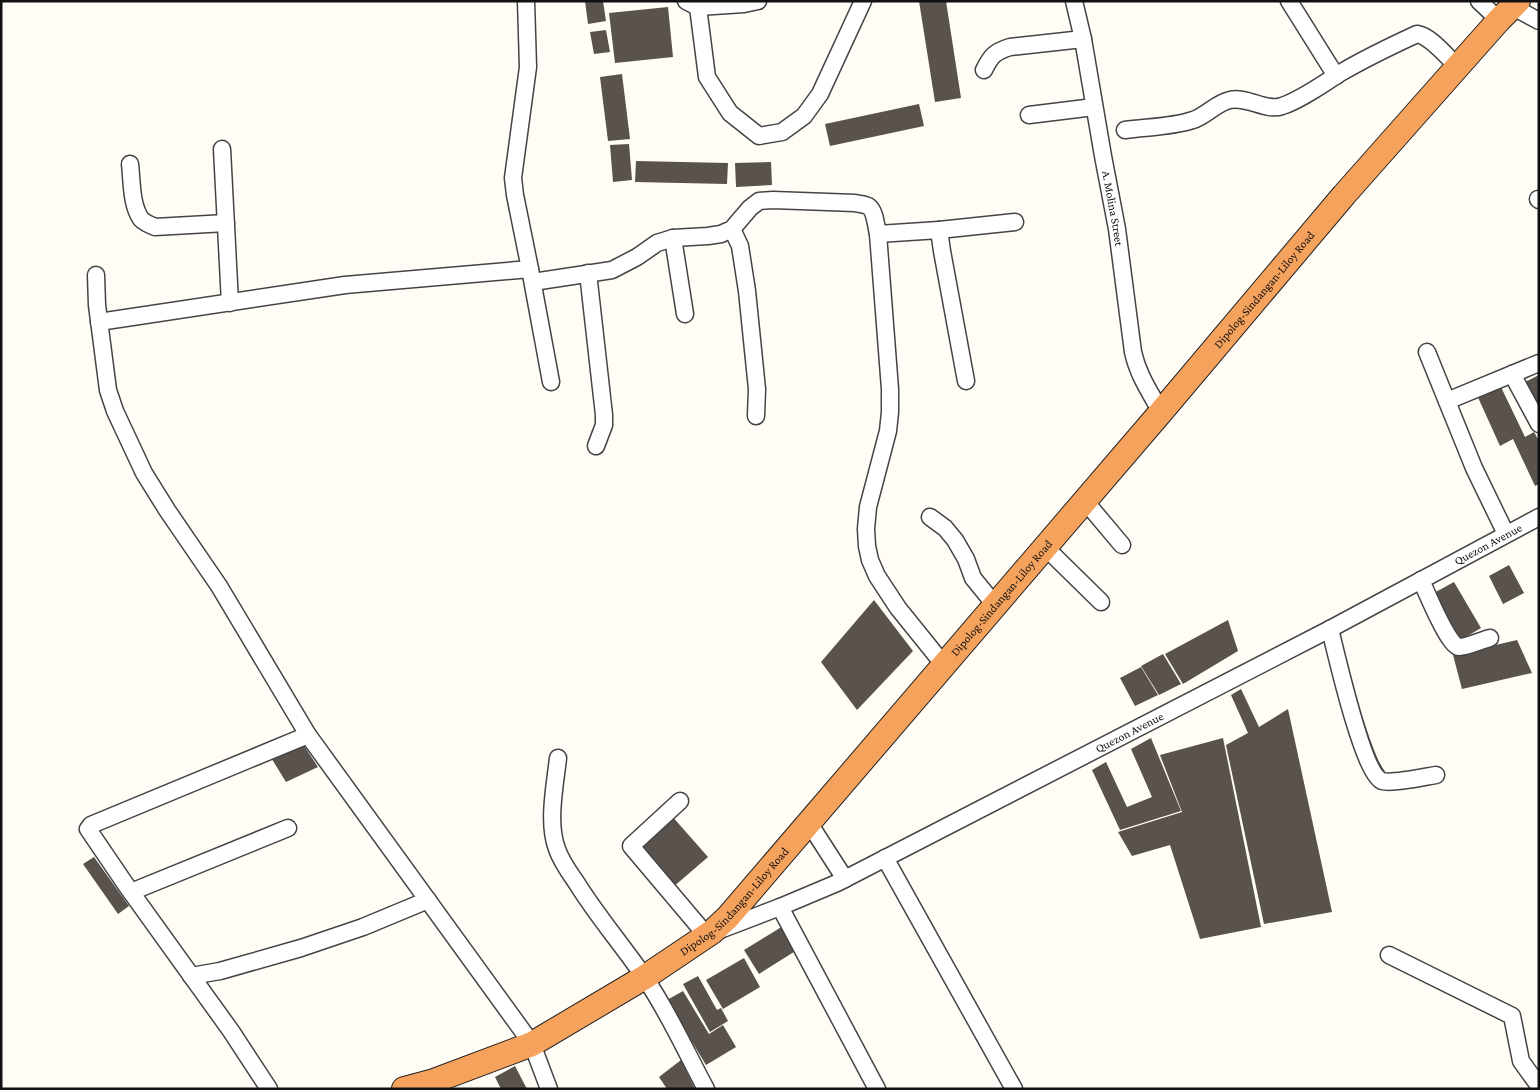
<svg xmlns="http://www.w3.org/2000/svg" width="1540" height="1090" font-family="'Crimson Pro',serif">
<rect width="100%" height="100%" fill="#fffdf5"/>
<!-- building -->
<path fill="#5a524d" d="M585,1H603L606,21L588,24Z
M919,1H946L961,98L935,102Z
M668,7L673,57L615,63L609,13Z
M606,30L610,52L594,54L590,32Z
M622,74L630,139L608,141L600,77Z
M919,104L924,126L830,146L825,124Z
M629,144L632,180L613,182L610,145Z
M636,161L728,163L727,184L635,182Z
M771,162L772,185L736,187L735,163Z
M1539,375V412L1523,383Z
M1500,385L1525,437L1534,432L1539,441V484L1535,486L1513,439L1500,446L1476,393Z
M1509,565L1524,593L1503,604L1489,576Z
M1454,582L1481,628L1459,641L1432,594Z
M874,600L913,651L857,710L821,662Z
M1228,620L1238,651L1183,684L1165,654Z
M1517,640L1532,673L1462,689L1453,655Z
M1163,654L1181,684L1159,695L1141,666Z
M1141,667L1158,695L1135,706L1120,678Z
M1241,689L1259,727L1288,709L1332,912L1264,924L1226,745L1248,733L1231,695Z
M1151,738L1181,811L1120,830L1092,770L1106,762L1127,807L1152,797L1131,749Z
M1223,738L1261,927L1200,939L1170,845L1132,856L1118,832L1182,812L1160,755Z
M301,741L318,767L286,782L270,756Z
M671,815L708,857L672,888L635,846Z
M94,857L129,906L118,914L83,864Z
M783,926L797,950L759,974L744,950Z
M744,958L760,987L723,1009L706,980Z
M698,976L717,1010L721,1008L728,1021L710,1032L683,984Z
M683,991L709,1034L723,1025L736,1047L706,1065L667,1000Z
M681,1060L695,1089H667L659,1077Z
M515,1066L527,1089H501L495,1077Z"/>
<g fill="none" stroke-linecap="round" stroke-linejoin="round">
<defs>
<g id="minor">
<path d="M526,1L528,67L513,178L515,195L530,269L551,382"/>
<path d="M686,1L698,7L744,4L758,1"/>
<path id="s1" d="M1074,1L1083,39L1103,156L1117,229L1133,352C1138,375 1150,392 1161,412"/>
<path d="M1289,1L1336,76"/>
<path d="M1479,1L1499,20"/>
<path d="M698,7L707,77L730,113L759,136L782,132L804,116L820,94L863,1"/>
<path d="M1513,7L1539,21"/>
<path d="M984,70C991,56 994,52 1010,47L1083,39"/>
<path d="M1029,115L1094,107"/>
<path d="M1125,130C1147,127 1172,127 1193,120C1206,116 1216,103 1230,100C1248,96 1266,112 1282,106C1301,100 1324,83 1342,72C1366,58 1391,46 1417,34C1431,36 1447,57 1458,67"/>
<path d="M222,149L230,303"/>
<path d="M130,164C132,181 131,205 141,219C145,223 150,225 155,227L226,223"/>
<path d="M1538,199L1539,200"/>
<path d="M732,229L740,246L747,291L757,389L756,416"/>
<path d="M939,230L1015,222"/>
<path d="M878,234L939,230L942,251L966,381"/>
<path d="M673,238L685,314"/>
<path d="M588,273L604,415V425L596,446"/>
<path d="M96,275L97,305L108,390L115,411L144,473L167,510L219,586L308,735L532,1044L549,1089"/>
<path d="M533,282L612,270L637,257L657,243L673,238L708,236L721,234L732,229L750,208L759,201L773,200L855,203C859,204 864,204 868,206C875,210 876,226 878,234L890,389V412L888,431L868,507L866,529L867,546L870,560L877,576L898,608L944,665"/>
<path d="M99,322L345,285L530,269"/>
<path d="M1427,352L1474,468L1506,534"/>
<path d="M1512,374L1539,424"/>
<path d="M1447,401L1539,363"/>
<path d="M1085,501L1122,545"/>
<path d="M930,517L945,528L955,540L966,559L973,578L995,605"/>
<path d="M1045,547L1101,602"/>
<path d="M1421,580C1426,591 1449,647 1459,647C1467,647 1482,640 1490,638"/>
<path d="M1330,629C1336,653 1363,773 1382,781C1392,784 1424,777 1436,775"/>
<path d="M558,758C555,786 547,823 557,849C561,861 569,872 576,882C597,916 623,946 645,978C669,1013 686,1052 706,1089"/>
<path d="M680,801L631,846L707,936"/>
<path d="M809,823L845,879"/>
<path d="M885,858L1014,1089"/>
<path d="M131,892L288,828"/>
<path d="M780,907L877,1089"/>
<path id="s2" d="M720,930L780,907L837,883L1330,629L1539,517"/>
<path d="M1389,955L1512,1016L1521,1061L1539,1086"/>
<path d="M191,976L220,971L301,948L363,927L428,900"/>
<path d="M269,1089L231,1031L126,885L88,829L91,825L308,735"/>
</g>
<g id="highway">
<path id="s3" d="M404,1089L434,1081L532,1044L645,977L712,932L728,917L1161,412L1344,195L1499,20L1518,1"/>
</g>
</defs>
<!-- minor casing -->
<use href="#minor" stroke="#444" stroke-width="19"/>
<!-- highway casing -->
<use href="#highway" stroke="#222" stroke-width="26"/>
<!-- minor -->
<use href="#minor" stroke="#fff" stroke-width="16"/>
<!-- highway -->
<use href="#highway" stroke="#f5a25d" stroke-width="24"/>
</g>
<g text-anchor="middle" dominant-baseline="central" stroke-width="5" stroke-linejoin="round" paint-order="stroke">
<!-- street labels -->
<g font-size="12" fill="#111" stroke="#fff">
<text stroke="none"><textPath href="#s1" startOffset="211">A. Molina Street</textPath></text>
<text stroke="none"><textPath href="#s3" startOffset="1195">Dipolog-Sindangan-Liloy Road</textPath></text>
<text stroke="none"><textPath href="#s2" startOffset="860">Quezon Avenue</textPath></text>
<text stroke="none"><textPath href="#s3" startOffset="790">Dipolog-Sindangan-Liloy Road</textPath></text>
<text stroke="none"><textPath href="#s2" startOffset="455">Quezon Avenue</textPath></text>
<text stroke="none"><textPath href="#s3" startOffset="385">Dipolog-Sindangan-Liloy Road</textPath></text>
</g>
</g>
<!-- border -->
<rect width="1540" height="1090" fill="none" stroke="#111111" stroke-width="5"/>
</svg>
